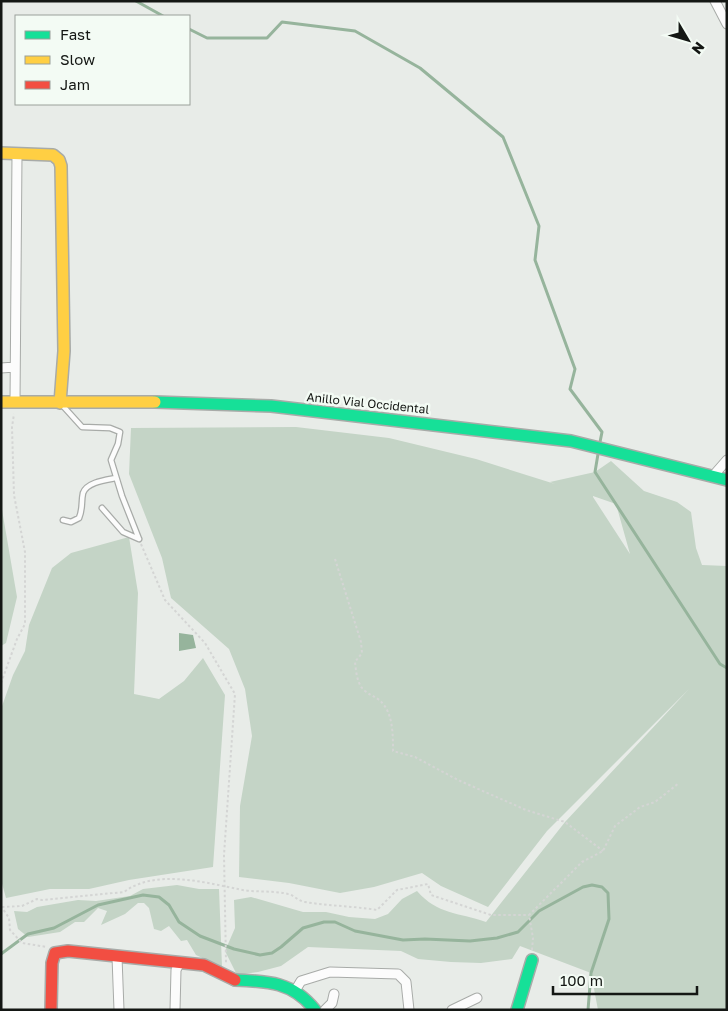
<svg xmlns="http://www.w3.org/2000/svg" width="728" height="1011" font-family="'Golos Text',sans-serif">
<rect width="100%" height="100%" fill="#e8ece8"/>
<!-- green -->
<path fill="#c4d4c6" fill-rule="evenodd" d="M296,427L389,438L476,459L555,484L550,482L595,472L611,461L644,491L677,502L691,512L696,548L702,565L727,566V1010H598L591,973L520,946L512,959L481,963L451,962L418,959L401,951L308,947L281,966L258,972L237,975L225,951L235,928L234,900L251,897L303,912H326L349,917L375,919L388,914L402,899L417,891C438,915 458,912 486,922L565,822L689,689L547,831L488,907L441,886L422,873L374,887L340,893L289,883L239,877L240,806L252,736L245,689L229,649L171,598L162,558L129,474L131,428ZM593,496L616,504L630,554L593,497Z
M1,504L17,597L6,643L1,646Z
M129,537L138,593L134,694L159,699L184,681L203,658L225,695L213,867L129,880L89,889H50L6,898L1,880V709L13,675L25,651L29,625L52,568L71,553Z
M177,885L199,889H219L222,967L196,955L187,940L181,941L169,926L161,931L154,929L149,908L144,903H138L125,914L101,925L107,911L98,908L84,922H75L60,932L28,937L18,929L14,911L27,912L37,907L78,900L96,901L130,896L143,889Z"/>
<!-- water -->
<path fill="#96b49c" d="M179,633L193,635L196,648L179,651Z"/>
<g fill="none" stroke-linecap="round" stroke-linejoin="round">
<!-- stream -->
<path stroke="#96b49c" stroke-width="3" d="M136,1L163,16
M189,29L207,38H267L282,22L355,31L420,68L503,137L539,226L535,260L575,369L570,389L602,432L600,442
M598,454L595,472L720,664L727,668
M1,954L28,934L54,928L98,905L143,895L159,897L169,905L179,922L200,936L234,949L260,955L272,953L281,947L303,928L324,922H335L355,931L403,940L425,939L470,941L497,938L518,932L539,911L583,887L592,885L602,887L608,893L609,919L591,973L588,1010"/>
<defs>
<path id="lane" d="M63,406L82,427L110,428L120,432L118,444L111,460L122,496L139,539
M102,508L123,532L139,539
M63,520L71,522L79,518C83,509 81,502 83,493C87,482 106,480 116,478"/>
<path id="street" d="M715,1L727,24
M1,368L15,367
M15,402L17,155
M713,476L727,460
M117,957L119,1010
M295,991L301,981L330,972L398,974L406,982L409,1010
M175,1010L176,970L180,962
M325,1010L332,1003L334,994
M452,1010L477,998"/>
<path id="fast" d="M155,402L271,406L571,441L727,480
M235,980C268,981 293,982 315,1010
M517,1010L532,960"/>
<path id="slow" d="M1,153L53,155L59,160L61,166L64,351L60,403
M1,402H155"/>
<path id="jam" d="M51,1010L52,963L55,953L68,951L204,965L235,980"/>
</defs>
<!-- lane casing -->
<use href="#lane" stroke="#a8aba8" stroke-width="7"/>
<!-- street casing -->
<use href="#street" stroke="#a8aba8" stroke-width="11"/>
<!-- fast casing -->
<use href="#fast" stroke="#a8aba8" stroke-width="14"/>
<!-- slow casing -->
<use href="#slow" stroke="#a8aba8" stroke-width="14"/>
<!-- jam casing -->
<use href="#jam" stroke="#a8aba8" stroke-width="14"/>
<!-- path -->
<path stroke="#d4d5d4" stroke-width="2" stroke-dasharray="2.5 2.5" stroke-linecap="butt" d="M141,544L165,600L205,643L235,694L224,855L226,963
M335,559L361,642L362,653L355,662C356,671 357,685 365,691C372,697 377,696 384,705C393,717 393,736 393,751L415,757L458,780L526,810L565,822L603,851
M1,683L17,639L25,624V552L14,495L12,427L14,414
M1,906L9,918L10,930L22,943L47,947
M2,907L22,906L37,899L42,900L124,892C155,869 203,882 238,889C254,893 272,890 288,894C294,895 298,901 305,902C329,906 353,906 377,910L397,890L428,884L431,895L491,915H529
M532,950L533,938L529,915L582,862L603,851L615,826L640,807L655,802L679,783"/>
<!-- lane -->
<use href="#lane" stroke="#fcfcfc" stroke-width="4.5"/>
<!-- street -->
<use href="#street" stroke="#fcfcfc" stroke-width="9"/>
<!-- fast -->
<use href="#fast" stroke="#16e098" stroke-width="11"/>
<!-- slow -->
<use href="#slow" stroke="#ffcf43" stroke-width="11"/>
<!-- jam -->
<use href="#jam" stroke="#f24e42" stroke-width="11"/>
</g>
<g text-anchor="middle" dominant-baseline="central" stroke-width="5" stroke-linejoin="round" paint-order="stroke">
<!-- street labels -->
<g font-size="12" fill="#141714" stroke="#f3fbf4">
<text transform="translate(368 403) rotate(6)">Anillo Vial Occidental</text>
</g>
</g>
<!-- border -->
<rect width="728" height="1011" fill="none" stroke="#141714" stroke-width="5"/>
<!-- legend -->
<rect x="15" y="15" width="175" height="90" fill="#f3fbf4" stroke="#9aa09a"/>
<rect x="25" y="31" width="25" height="8" fill="#16e098" stroke="#9aa09a"/>
<text x="60" y="40" font-size="15" fill="#141714">Fast</text>
<rect x="25" y="56" width="25" height="8" fill="#ffcf43" stroke="#9aa09a"/>
<text x="60" y="65" font-size="15" fill="#141714">Slow</text>
<rect x="25" y="81" width="25" height="8" fill="#f24e42" stroke="#9aa09a"/>
<text x="60" y="90" font-size="15" fill="#141714">Jam</text>
<!-- north arrow -->
<g transform="translate(688 40) rotate(128)" stroke="#f3fbf4" stroke-width="4" paint-order="stroke">
<path d="M0-4L9 19L0 12L-9 19Z" fill="#141714"/>
<text y="-8" font-size="14" font-weight="bold" text-anchor="middle" fill="#141714">N</text>
</g>
<!-- scale -->
<path d="M553 986v8h144v-8" fill="none" stroke="#141714" stroke-width="2.5"/>
<text x="560" y="986" font-size="15" fill="#141714" stroke="#f3fbf4" stroke-width="4" paint-order="stroke">100 m</text>
</svg>
